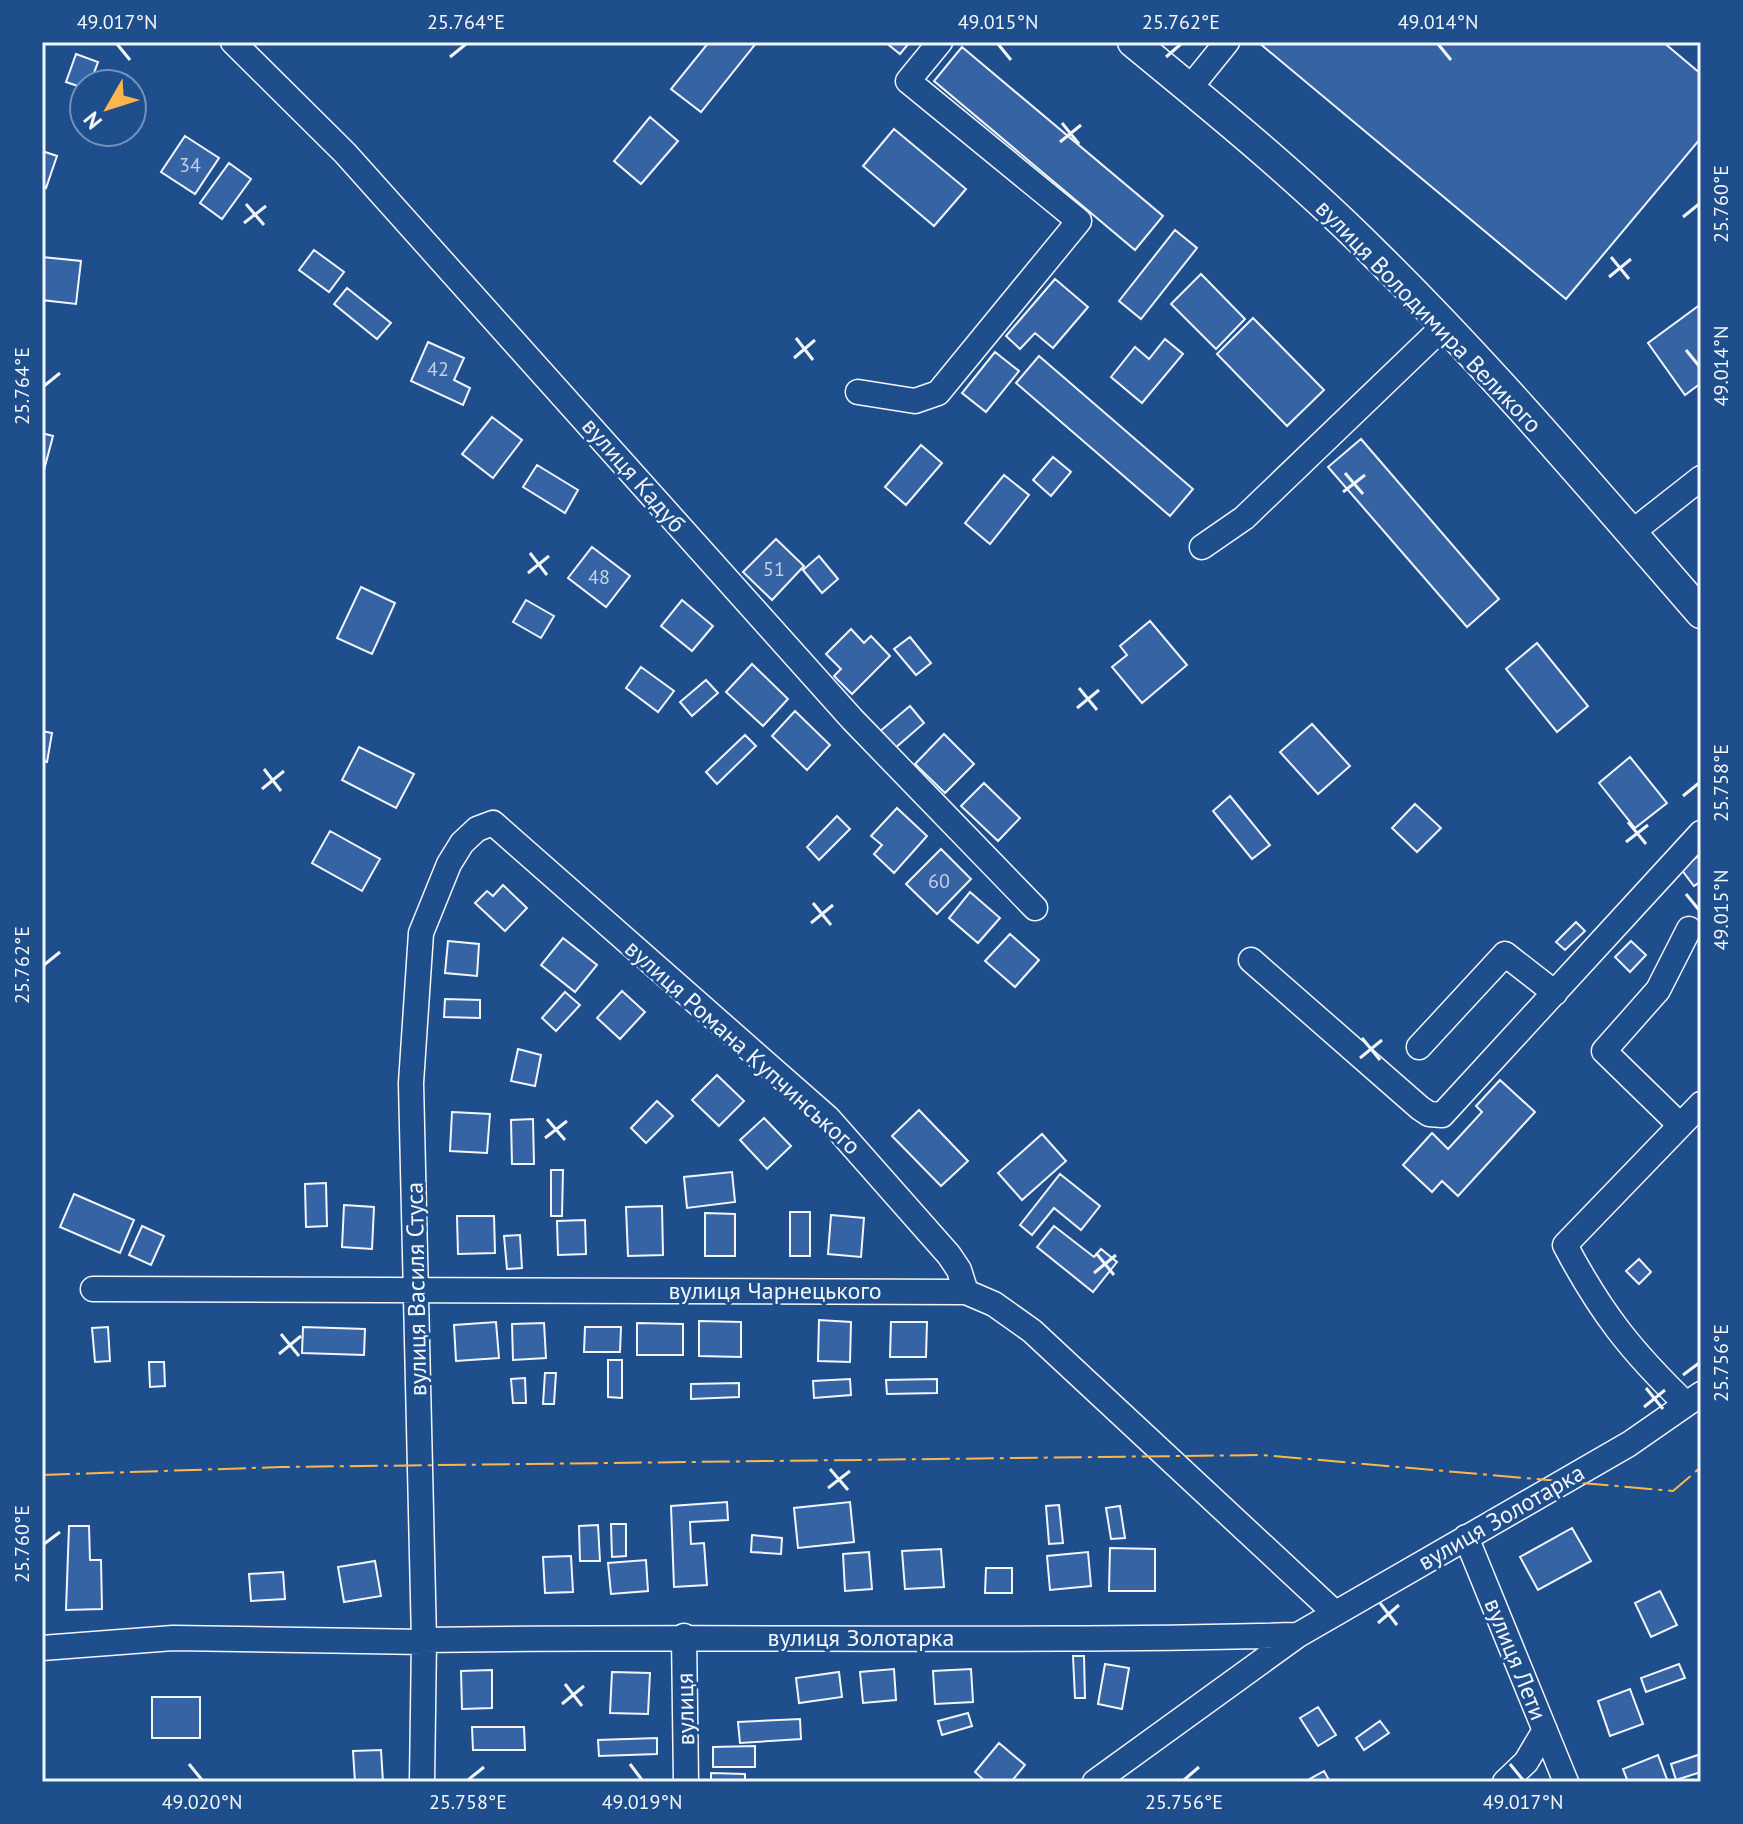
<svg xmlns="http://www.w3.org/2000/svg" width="1743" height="1824" font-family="'PT Sans',sans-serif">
<rect width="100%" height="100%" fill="#1f4e8c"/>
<!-- building -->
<path fill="#3563a3" stroke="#f2f6ff" stroke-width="2" d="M709,42H757L701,112L671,89Z
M885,42H910L900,54Z
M1258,42H1663L1701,74V138L1566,299Z
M962,47L1163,216L1135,250L934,81Z
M76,54L98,62L94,73L126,84H84V88L66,82Z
M650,117L678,141L641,184L614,161Z
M894,129L966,189L934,226L863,166Z
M185,136L219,158L195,194L161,172Z
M42,151L57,156L46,188L42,186Z
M229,163L251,179L222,219L200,203Z
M1175,230L1197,248L1141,319L1119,301Z
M314,250L344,272L329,292L299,270Z
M42,257L81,261L76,304L42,300Z
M1201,274L1245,319L1216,349L1171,304Z
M1055,279L1088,307L1053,348L1035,333L1020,349L1006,336Z
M347,288L391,323L377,339L334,304Z
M1701,304V383L1685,395L1648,343Z
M1253,318L1324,390L1287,426L1217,354Z
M1165,339L1183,354L1142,403L1111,377L1135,347L1149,359Z
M428,342L464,358L454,380L470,388L463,405L411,381Z
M995,352L1019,371L986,412L962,393Z
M1039,356L1193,489L1170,516L1016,383Z
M492,417L522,440L493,478L462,454Z
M42,433L53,436L44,470L42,469Z
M1361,439L1499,599L1467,627L1328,467Z
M921,445L942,463L906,505L885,487Z
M1053,457L1071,472L1051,496L1033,480Z
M537,465L578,490L565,513L523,487Z
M1004,475L1029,495L990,544L965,523Z
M776,539L804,566L772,600L743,572Z
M592,547L630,576L606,607L568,578Z
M819,556L838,579L822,593L803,570Z
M361,587L395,603L372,654L337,638Z
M526,600L554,616L541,638L513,622Z
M682,600L713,626L692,651L661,626Z
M1150,621L1187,665L1142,703L1112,667L1127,655L1120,646Z
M851,629L864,643L871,636L890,656L852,694L834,676L841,669L826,654Z
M910,637L931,663L916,675L894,649Z
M1537,643L1588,706L1557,732L1506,669Z
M752,664L788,699L763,726L726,692Z
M641,667L674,691L658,712L626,688Z
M706,680L718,693L692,716L680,702Z
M910,706L924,723L894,749L879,732Z
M795,711L830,745L807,770L772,736Z
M1312,724L1350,766L1318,794L1280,752Z
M42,731L52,733L47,762L42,761Z
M944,734L974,764L945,793L915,764Z
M745,735L756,746L717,784L706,772Z
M359,747L414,774L396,808L342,780Z
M1630,757L1667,803L1635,828L1599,783Z
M984,783L1020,818L998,841L961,806Z
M1230,796L1270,845L1252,859L1213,811Z
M1415,804L1441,828L1417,852L1392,828Z
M897,808L927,836L894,873L874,854L882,845L871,836Z
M837,816L850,829L819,860L807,847Z
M330,831L380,859L362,891L312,863Z
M941,849L971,879L937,914L906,884Z
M1701,854V881L1694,886L1681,869Z
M503,885L527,908L505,931L475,903L487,891L493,896Z
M970,892L1000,918L978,943L949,918Z
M1576,922L1585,931L1565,950L1556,942Z
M1010,934L1039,960L1015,987L985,961Z
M563,938L597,965L575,992L541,965Z
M448,941L479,944L477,976L445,973Z
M1631,941L1646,955L1630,972L1615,957Z
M622,991L645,1012L620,1039L597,1018Z
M565,992L580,1005L556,1031L542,1018Z
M445,999L480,1000V1018L444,1017Z
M518,1049L541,1055L535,1086L511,1081Z
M717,1075L744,1101L719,1126L692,1100Z
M1500,1080L1535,1112L1458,1196L1442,1181L1432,1192L1403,1165L1432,1133L1448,1149L1482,1112L1476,1106Z
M657,1101L673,1116L646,1143L631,1128Z
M919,1110L968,1161L941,1186L892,1136Z
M452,1112L490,1114L487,1153L450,1151Z
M764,1118L791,1146L767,1169L740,1140Z
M533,1119L534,1164H512L511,1120Z
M1042,1134L1066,1161L1022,1200L998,1173Z
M551,1170H563L562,1216H551Z
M732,1172L735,1202L687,1208L684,1177Z
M1060,1174L1100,1206L1081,1230L1054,1208L1032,1235L1020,1225Z
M326,1183L327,1226L306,1227L305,1184Z
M74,1194L134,1220L120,1253L60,1227Z
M344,1205L374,1207L372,1249L342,1247Z
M662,1206L663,1255L628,1256L626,1207Z
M790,1212H810V1256H790Z
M705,1213L735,1214V1256H705Z
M831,1215L864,1218L861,1257L828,1254Z
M457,1216H494L495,1253L458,1254Z
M585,1220L586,1254L558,1255L557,1221Z
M142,1226L164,1236L151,1265L129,1255Z
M1054,1226L1094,1257L1101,1249L1117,1262L1093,1292L1037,1247Z
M520,1235L522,1268L507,1269L504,1236Z
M1639,1259L1651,1272L1639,1284L1626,1271Z
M819,1320L851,1322L850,1362L818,1361Z
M699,1321L741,1322V1357L699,1356Z
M496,1322L499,1358L456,1361L454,1325Z
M891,1322H927L926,1357H890Z
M544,1323L546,1358L513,1360L512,1324Z
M637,1323L683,1324V1355H637Z
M108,1327L110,1361L95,1362L92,1328Z
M303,1327L365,1329L364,1355L302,1353Z
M585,1327H621L620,1352H584Z
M608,1360H622V1398L608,1397Z
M149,1362H164L165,1386L150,1387Z
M545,1373H556L554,1404H543Z
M525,1378L526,1403H513L511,1379Z
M850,1379L851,1395L814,1398L813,1381Z
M937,1379V1393L887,1394L886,1380Z
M739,1383V1397L691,1399V1384Z
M727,1502L728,1520L690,1522L691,1544L704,1543L707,1585L674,1587L671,1506Z
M850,1502L854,1542L798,1548L794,1508Z
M1059,1505L1063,1543L1049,1544L1046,1506Z
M1120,1506L1125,1538L1111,1539L1106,1508Z
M611,1524H626V1556L612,1557Z
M598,1525L600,1561H580L579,1526Z
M69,1526H89L90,1560H101L102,1609L66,1610Z
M1572,1528L1591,1561L1538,1590L1520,1557Z
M752,1535L782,1538L781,1554L751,1552Z
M1110,1548L1155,1549V1591H1109Z
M941,1549L944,1587L905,1589L902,1551Z
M869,1552L872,1589L845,1591L843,1554Z
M1088,1552L1091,1586L1050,1590L1047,1556Z
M571,1556L573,1592L545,1593L543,1557Z
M646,1560L648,1591L611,1594L608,1563Z
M375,1561L381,1596L344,1602L338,1567Z
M986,1568H1012V1593H985Z
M283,1572L285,1599L251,1601L249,1574Z
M1660,1591L1677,1625L1651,1637L1635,1603Z
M1073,1656H1084L1085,1698H1075Z
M1105,1664L1129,1668L1122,1709L1098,1704Z
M1679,1664L1685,1678L1646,1692L1641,1678Z
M894,1669L896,1700L863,1703L860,1672Z
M971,1669L973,1702L935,1704L933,1671Z
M492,1670V1708L462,1709L461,1671Z
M612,1672L650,1673L648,1714L610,1713Z
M839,1672L842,1697L799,1703L796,1678Z
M1630,1689L1643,1724L1610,1736L1598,1701Z
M152,1697H200V1738H152Z
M1318,1707L1336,1735L1318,1746L1300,1718Z
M968,1713L972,1726L942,1735L938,1721Z
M800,1719L801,1739L740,1743L738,1722Z
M1380,1721L1389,1733L1364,1750L1356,1738Z
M472,1727H524L525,1750H473Z
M657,1738V1754L599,1756L598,1740Z
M999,1743L1025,1765L1011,1782H986L975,1772Z
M755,1746V1767H713V1747Z
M381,1750L383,1782H355L353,1751Z
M1701,1754V1772L1676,1780L1671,1764Z
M1658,1755L1668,1782H1628L1623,1769Z
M1324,1771L1330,1782H1309L1308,1780Z
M711,1773L745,1774V1782H711Z"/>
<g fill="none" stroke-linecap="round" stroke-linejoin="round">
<defs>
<path id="minor" d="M233,42L345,153L852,719L1035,908
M1189,89L1227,42
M858,392L915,401L938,393L1079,221L908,81L940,42
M1631,533L1701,478
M1202,547L1244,518L1445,325
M1251,960L1420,1108L1429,1114L1442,1115L1701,833
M1419,1047L1505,954L1555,993
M1680,1125L1604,1051L1658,990L1689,929
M93,1289L966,1292L994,1304L1032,1331L1335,1613
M1686,1404C1631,1351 1601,1313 1565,1245L1701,1104
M1466,1537L1566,1782
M684,1636L686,1782
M424,1640C715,1635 1007,1643 1298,1635
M42,1648L173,1638L424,1642
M422,1782L424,1640L411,1083L421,933L449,864L462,843L477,829L493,823L828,1118L949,1255L959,1270L966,1292
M1095,1782L1298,1635L1629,1444L1701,1394
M1505,1782L1526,1762L1545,1730"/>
<path id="major" d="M1133,42C1216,110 1299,178 1375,254C1490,367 1595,491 1701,613"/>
</defs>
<!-- minor casing -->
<use href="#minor" stroke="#f2f6ff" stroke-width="27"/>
<!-- major casing -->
<use href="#major" stroke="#f2f6ff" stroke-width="33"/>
<!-- minor -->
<use href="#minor" stroke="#1f4e8c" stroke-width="24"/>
<!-- major -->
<use href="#major" stroke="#1f4e8c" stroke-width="30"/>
<!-- power -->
<path stroke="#ffb74d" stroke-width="2" stroke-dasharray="28 6 4 6" stroke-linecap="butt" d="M42,1475L282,1467L1262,1455L1673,1491L1701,1467"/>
</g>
<!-- ticks -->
<path fill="none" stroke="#f2f6ff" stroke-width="3" d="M117,44L130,60M998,44L1011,60M1438,44L1451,60M450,57L466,44M1166,57L1181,44M1062,123L1079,144M1060,142L1081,125M246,204L264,225M1683,217L1699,204M244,223L266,206M1611,257L1629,279M1609,277L1631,259M796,338L813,360M1686,350L1699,366M794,358L815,340M44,386L60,373M1345,473L1363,494M1343,492L1365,475M530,553L547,575M528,573L549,556M1079,688L1097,710M1077,708L1099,690M264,769L281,791M262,789L284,771M1683,796L1699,783M1628,822L1646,844M1626,842L1648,825M1686,894L1699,910M813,903L831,925M811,923L833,905M44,965L60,952M1362,1038L1380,1060M1360,1058L1382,1040M547,1119L565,1140M545,1138L567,1121M1096,1253L1114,1275M1094,1273L1116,1255M281,1334L299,1356M279,1354L301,1336M1683,1375L1699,1363M1646,1388L1663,1409M1644,1407L1665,1390M830,1469L848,1490M828,1488L850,1471M44,1544L60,1532M1380,1603L1397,1625M1378,1623L1399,1605M565,1684L582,1706M562,1704L584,1686M189,1764L202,1780M630,1764L642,1780M1510,1764L1523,1780M468,1780L484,1767M1184,1780L1199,1767"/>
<g text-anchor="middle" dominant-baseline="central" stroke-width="6" stroke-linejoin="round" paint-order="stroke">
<!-- number labels -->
<g font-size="20" fill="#c3d1e8">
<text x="190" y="165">34</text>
<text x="438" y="369">42</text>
<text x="774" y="569">51</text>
<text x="599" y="577">48</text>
<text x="939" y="881">60</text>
</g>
<!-- street labels -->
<g font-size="24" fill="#f2f6ff" stroke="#1f4e8c">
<text transform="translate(1429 316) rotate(46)">вулиця Володимира Великого</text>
<text transform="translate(634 475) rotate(49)">вулиця Кадуб</text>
<text transform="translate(743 1047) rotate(42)">вулиця Романа Купчинського</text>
<text transform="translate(416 1289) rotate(-91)">вулиця Василя Стуса</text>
<text x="775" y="1290">вулиця Чарнецького</text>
<text transform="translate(1501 1517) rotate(-30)">вулиця Золотарка</text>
<text x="861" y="1637">вулиця Золотарка</text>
<text transform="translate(1516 1659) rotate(68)">вулиця Лети</text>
<text transform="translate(685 1709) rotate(-91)">вулиця</text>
</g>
</g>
<!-- border -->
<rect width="1743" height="1824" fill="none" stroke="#1f4e8c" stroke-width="88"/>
<!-- north arrow -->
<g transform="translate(108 108) rotate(231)"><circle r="38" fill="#1f4e8c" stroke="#7391ba" stroke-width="2"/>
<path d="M0-6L14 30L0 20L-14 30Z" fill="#ffb74d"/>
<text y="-12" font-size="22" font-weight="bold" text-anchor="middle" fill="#f2f6ff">N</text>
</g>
<rect x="44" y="44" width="1655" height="1736" fill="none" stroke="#f2f6ff" stroke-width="3"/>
<g font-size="20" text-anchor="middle" fill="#f2f6ff">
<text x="117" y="29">49.017°N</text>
<text x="466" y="29">25.764°E</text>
<text x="998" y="29">49.015°N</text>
<text x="1181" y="29">25.762°E</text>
<text x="1438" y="29">49.014°N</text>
<text transform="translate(1721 204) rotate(-90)" y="7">25.760°E</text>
<text transform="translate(1721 366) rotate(-90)" y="7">49.014°N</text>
<text transform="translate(22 386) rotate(-90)" y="7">25.764°E</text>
<text transform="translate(1721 783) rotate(-90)" y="7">25.758°E</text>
<text transform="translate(1721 910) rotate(-90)" y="7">49.015°N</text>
<text transform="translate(22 965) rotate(-90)" y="7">25.762°E</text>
<text transform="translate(1721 1363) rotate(-90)" y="7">25.756°E</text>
<text transform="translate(22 1544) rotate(-90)" y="7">25.760°E</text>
<text x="202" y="1809">49.020°N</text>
<text x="468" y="1809">25.758°E</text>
<text x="642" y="1809">49.019°N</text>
<text x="1184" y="1809">25.756°E</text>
<text x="1523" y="1809">49.017°N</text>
</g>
</svg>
